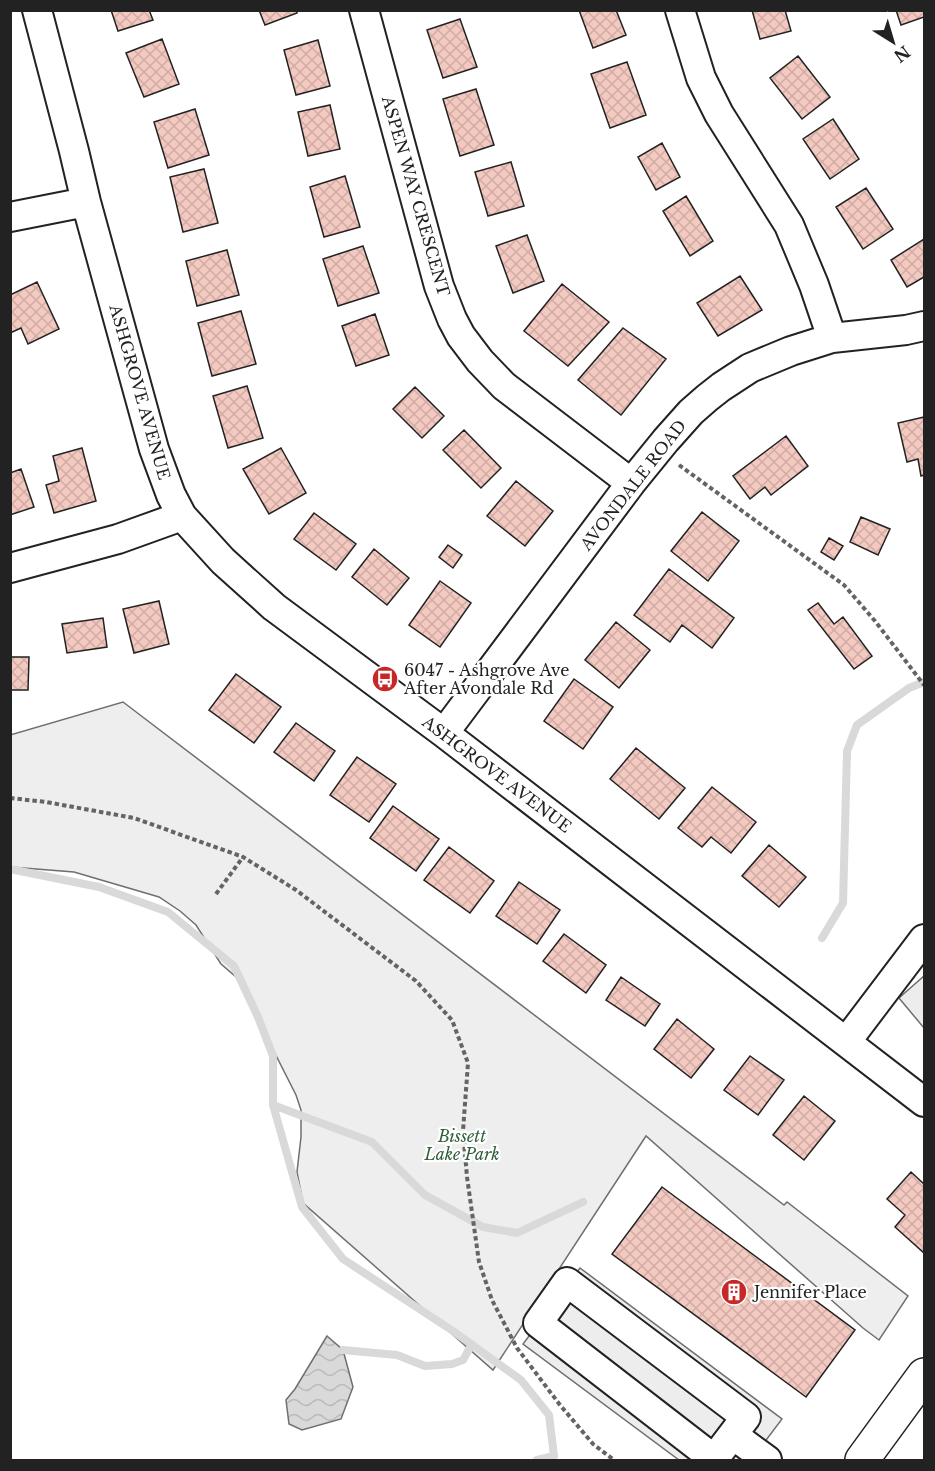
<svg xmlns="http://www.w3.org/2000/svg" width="935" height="1471" font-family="'Libre Baskerville',serif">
<defs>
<pattern id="water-waves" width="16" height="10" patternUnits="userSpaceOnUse" patternTransform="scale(1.5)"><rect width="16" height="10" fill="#d9d9d9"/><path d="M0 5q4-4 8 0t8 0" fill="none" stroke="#bababa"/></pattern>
<pattern id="building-cross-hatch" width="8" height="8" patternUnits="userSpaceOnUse" patternTransform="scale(1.5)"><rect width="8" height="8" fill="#f3c9c0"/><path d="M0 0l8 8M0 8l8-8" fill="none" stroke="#d0aca5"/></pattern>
</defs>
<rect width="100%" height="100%" fill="#fff"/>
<!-- green -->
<path fill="#eee" stroke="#6f6f6f" stroke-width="1.5" d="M123,702L784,1205L787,1202L908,1296L879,1340L863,1328L646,1136L493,1370L303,1203L297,1172L301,1137V1110L296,1095L254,1012L243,983L221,964L196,925L180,911L159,897L74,872L11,867L10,735Z"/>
<!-- parking -->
<path fill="#ededed" stroke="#6f6f6f" stroke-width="1.5" d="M924,976V1028L899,998Z
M580,1268L782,1419L751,1460H679L523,1344Z"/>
<!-- water -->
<path fill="url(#water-waves)" stroke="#6f6f6f" stroke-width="1.5" d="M327,1336L343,1350L353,1387L341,1419L302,1430L289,1424L286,1400L295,1389Z"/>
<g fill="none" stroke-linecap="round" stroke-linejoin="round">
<!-- stream -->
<path stroke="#d9d9d9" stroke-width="8" d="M10,869L99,887L168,912L234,966L258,1017L273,1056V1105L302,1207L343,1259L453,1331L521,1380L549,1415L554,1456L537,1460
M822,938L843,903L847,751L857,725L909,688L924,682
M273,1105L372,1142L425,1195L483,1227L517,1233L583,1202
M343,1350L397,1355L425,1366L452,1364L463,1360L472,1344"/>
</g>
<!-- building -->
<path fill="url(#building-cross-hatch)" stroke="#222" stroke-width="1.5" d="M111,10H149L153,20L118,31Z
M259,10H297V13L265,25Z
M579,10H616L626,35L593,48Z
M752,10H785L791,31L760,39Z
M896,10H924V17L901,25Z
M460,19L477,67L443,78L427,30Z
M162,39L179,84L144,97L126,53Z
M318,40L330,86L296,95L284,50Z
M798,56L830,97L802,119L770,78Z
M627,62L646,115L610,128L591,74Z
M476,89L494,145L460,156L443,99Z
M330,105L340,149L308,156L298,112Z
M195,109L209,155L168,168L154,122Z
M833,119L859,159L830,179L803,139Z
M662,143L680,177L656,190L638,157Z
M511,162L524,206L488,216L475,172Z
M204,169L218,223L183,232L170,177Z
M345,176L360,227L324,237L310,187Z
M866,188L893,229L863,249L836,207Z
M686,196L713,241L690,256L663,211Z
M527,235L544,281L513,293L496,246Z
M924,239V277L907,287L891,260Z
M363,246L379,293L338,306L323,259Z
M227,250L239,295L197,306L186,261Z
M740,276L762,310L718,336L697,303Z
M37,282L59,329L28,344L21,328L10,333V295Z
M562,284L609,322L568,366L524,331Z
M241,311L256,364L212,376L198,323Z
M375,314L389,355L356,366L342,326Z
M623,328L666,359L621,415L578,380Z
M247,386L263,438L228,448L213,396Z
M415,387L444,416L422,438L393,409Z
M924,417V475L921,476L918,459L907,462L898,423Z
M464,430L501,468L481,488L443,450Z
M786,436L808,466L771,495L765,487L750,499L733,476Z
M82,448L96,501L54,513L46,485L59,481L53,456Z
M281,448L306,493L269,514L243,469Z
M21,469L34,507L10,515V473Z
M516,481L553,511L525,546L487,516Z
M702,512L739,541L708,581L671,551Z
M314,513L356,544L336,570L294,539Z
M861,517L890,529L878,555L850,542Z
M829,538L843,546L834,560L821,552Z
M448,545L462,555L453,568L439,557Z
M374,549L409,578L387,605L352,577Z
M669,569L734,618L712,648L682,625L670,642L634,615Z
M440,581L471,603L440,647L409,625Z
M159,601L169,644L134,653L123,609Z
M818,603L834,624L843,617L872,656L854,669L808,610Z
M103,618L107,647L67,653L62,624Z
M616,622L650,650L619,688L585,660Z
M10,657H29L28,690H10Z
M236,674L281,707L254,743L209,710Z
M574,679L613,707L583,749L544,721Z
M296,723L335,751L314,781L274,752Z
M636,748L685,788L659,819L610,779Z
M357,757L396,784L369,822L330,795Z
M712,787L756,822L731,853L711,837L702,847L678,828Z
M393,806L439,839L416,871L370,838Z
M769,845L806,877L779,907L742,876Z
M449,847L494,881L470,913L424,880Z
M519,882L560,910L537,944L496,916Z
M564,934L606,965L586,993L543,961Z
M621,977L660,1004L645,1026L606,1000Z
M677,1019L714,1049L691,1078L654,1049Z
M750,1056L784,1080L758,1115L724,1090Z
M804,1096L835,1121L804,1160L773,1135Z
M911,1172L924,1184V1253L895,1227L905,1215L887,1199Z
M662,1187L855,1330L806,1397L612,1254Z"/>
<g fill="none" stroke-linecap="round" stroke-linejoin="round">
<defs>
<path id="minor" d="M37,10L74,151L86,202L154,449L171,495L182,516L223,561L274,607L444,733L924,1102
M364,10L439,286L452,319L461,336L480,361L504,386L631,483
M680,10L701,78L719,114L789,225L814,285L832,338
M10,217L86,202
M10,568L118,539L182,516
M444,733L631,483L666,440L691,412L707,398L721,387L750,368L791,351L832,338L906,330L924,326
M846,1042L924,939
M567,1282L746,1417L714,1459L538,1323Z
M733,1435L767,1460"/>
<path id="major" d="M862,1460L924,1375"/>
</defs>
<!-- minor casing -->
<use href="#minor" stroke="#222" stroke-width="32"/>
<!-- major casing -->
<use href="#major" stroke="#222" stroke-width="36"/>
<!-- path -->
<path stroke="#646464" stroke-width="4" stroke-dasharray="4.5 3" stroke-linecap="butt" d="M679,465L844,585L875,621L924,685
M10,798L46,802L134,818L243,857L296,890L416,981L452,1020L468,1063L463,1131L467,1177L479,1262L492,1300L517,1348L560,1405L593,1444L614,1460
M216,894L243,857"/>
<!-- minor -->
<use href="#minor" stroke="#fff" stroke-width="28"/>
<!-- major -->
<use href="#major" stroke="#fff" stroke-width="33"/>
</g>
<!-- icons -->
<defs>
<symbol id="bus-disc" viewBox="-11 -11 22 22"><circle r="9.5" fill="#c62828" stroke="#fff"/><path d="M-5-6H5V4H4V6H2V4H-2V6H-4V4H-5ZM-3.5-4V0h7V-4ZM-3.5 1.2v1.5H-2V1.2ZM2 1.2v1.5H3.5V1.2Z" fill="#fff"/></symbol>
<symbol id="building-disc" viewBox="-11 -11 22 22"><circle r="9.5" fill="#c62828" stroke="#fff"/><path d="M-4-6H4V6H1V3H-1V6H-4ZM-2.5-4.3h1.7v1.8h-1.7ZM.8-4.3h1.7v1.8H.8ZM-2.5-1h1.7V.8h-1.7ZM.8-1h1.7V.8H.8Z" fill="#fff"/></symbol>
</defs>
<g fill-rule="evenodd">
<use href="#bus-disc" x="370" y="664" width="30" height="30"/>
<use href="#building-disc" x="719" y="1277" width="30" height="30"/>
</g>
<g text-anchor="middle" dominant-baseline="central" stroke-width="4.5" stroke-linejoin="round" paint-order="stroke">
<!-- street labels -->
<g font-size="16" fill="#222" stroke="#fff">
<text transform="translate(416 196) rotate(74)">ASPEN WAY CRESCENT</text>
<text transform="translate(140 392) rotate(74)">ASHGROVE AVENUE</text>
<text transform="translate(633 485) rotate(-52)">AVONDALE ROAD</text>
<text transform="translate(497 774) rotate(37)">ASHGROVE AVENUE</text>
</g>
<!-- poi labels -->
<g font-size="16" fill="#222" stroke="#fff" text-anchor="start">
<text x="404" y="670">6047 - Ashgrove Ave<tspan x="404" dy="18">After Avondale Rd</tspan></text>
<text x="754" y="1292">Jennifer Place</text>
</g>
<!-- park labels -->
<g font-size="16" font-style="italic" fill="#2f5e38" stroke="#fff">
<text x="462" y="1136">Bissett<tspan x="462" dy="18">Lake Park</tspan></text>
</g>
</g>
<!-- border -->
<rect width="935" height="1471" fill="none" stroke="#222222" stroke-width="24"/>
<!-- north arrow -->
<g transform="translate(893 42) rotate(143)" stroke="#ffffff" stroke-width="4.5" paint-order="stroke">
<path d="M0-4.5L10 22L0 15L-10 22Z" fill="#222222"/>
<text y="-9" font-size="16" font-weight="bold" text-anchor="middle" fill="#222222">N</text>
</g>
</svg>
